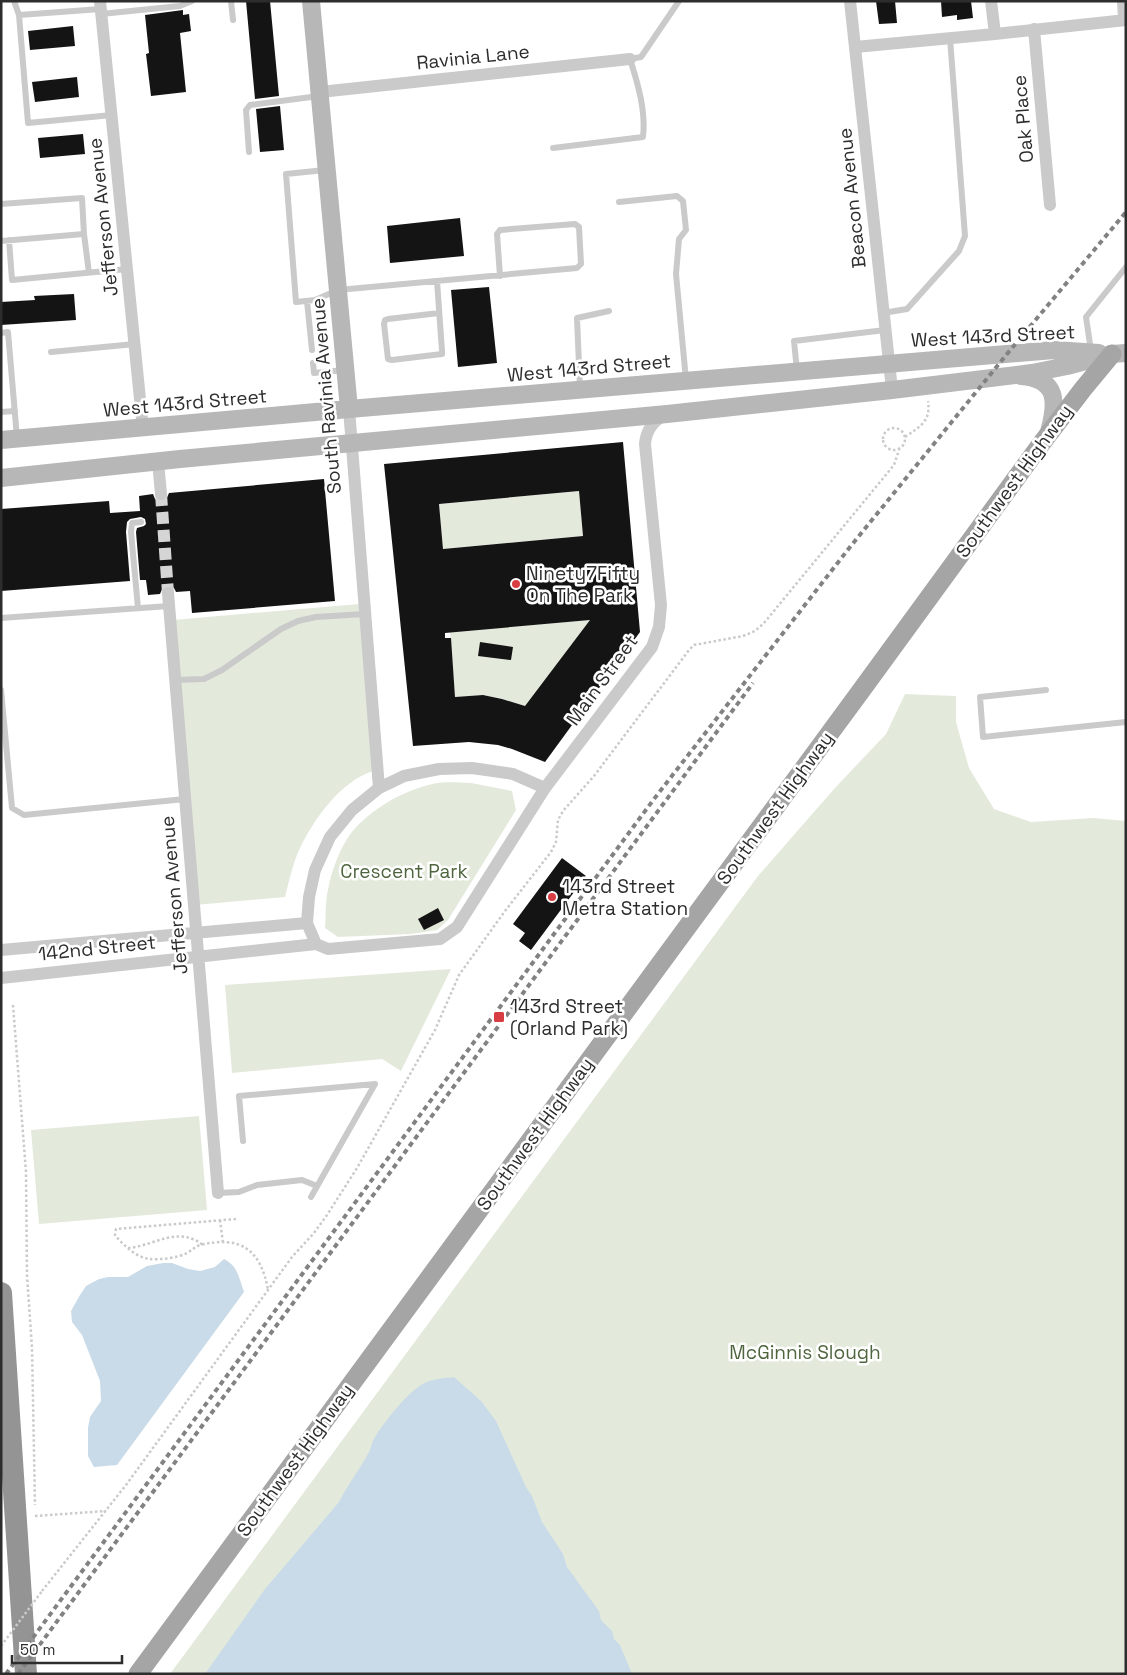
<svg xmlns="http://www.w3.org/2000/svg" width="1127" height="1675" font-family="'Space Grotesk',sans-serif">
<rect width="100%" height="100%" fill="#fff"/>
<!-- green -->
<path fill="#e3eadc" d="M579,491L583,536L443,549L439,504Z
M359,604L373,771C341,781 314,819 300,848C293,863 289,881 285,897L195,905L173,620Z
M590,620L525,706L502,699L483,695L455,697L450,632Z
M905,694L956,696V722L969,768L994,809L1031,822L1093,818L1126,821V1674H170L758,876L834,789L886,734Z
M471,783L512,791L516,810L448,920L437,930L411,934L338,937L325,928C326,916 325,902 328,890C331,873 339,850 349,836C367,811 403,790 433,784C445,781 459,783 471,783Z
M451,969L401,1071L382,1059L232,1073L225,985Z
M199,1116L207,1210L39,1224L31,1130Z"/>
<!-- water -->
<path fill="#c9dbe8" d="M224,1259C238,1266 239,1278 244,1292L117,1465L94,1467L88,1456V1428L90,1417L101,1401L100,1381L82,1335L72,1322L71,1311L80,1295L86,1286L99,1279L108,1277H128L147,1266L163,1263H172L188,1269L200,1271L215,1267Z
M454,1377L481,1401L496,1421L526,1487L532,1496L542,1522L563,1554L567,1567L599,1611L601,1620L612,1631L614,1639L620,1645L632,1674H205L265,1589L339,1502C348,1484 360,1469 369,1452C371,1448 371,1445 373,1441C379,1428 408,1392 421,1385C430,1379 444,1378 454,1377Z"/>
<!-- building -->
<path fill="#141414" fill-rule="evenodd" d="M246,1H270L279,96L255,99Z
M876,1H895L897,23L879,24Z
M941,1H971L973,18L957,20V15L942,17Z
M183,10V15L189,14L191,31L180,33L186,92L151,96L146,54L149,53L145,15Z
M73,26L75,46L30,50L28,31Z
M77,77L79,97L35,102L32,82Z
M280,106L284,150L260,152L256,109Z
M83,134L85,154L40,158L38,138Z
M460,218L464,256L390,263L387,226Z
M489,287L497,363L458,367L451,290Z
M74,294L76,320L1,325V302L35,300L34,296Z
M623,442L640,632L545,762L512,749L498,745L469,742L413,746L384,464ZM579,491L583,536L443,549L439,504ZM590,620L525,706L502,699L483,695L455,697L451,638H445V633Z
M324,479L335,601L192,613L190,591L176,592L174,588L168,585L163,587L160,594L148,595L146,580H140L136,532L137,528L144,526L146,524L145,519L141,517L130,519L127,522L126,532L130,581L1,591V509L109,501L110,513L140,511L139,496L153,494L155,499L161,502L166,500L169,493Z
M480,642L513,647L511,660L478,656Z
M562,858L586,876L531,950L519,941L525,933L513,924Z
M438,908L444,920L424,930L418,919Z"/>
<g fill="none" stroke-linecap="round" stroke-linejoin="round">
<!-- street-tunnel -->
<path stroke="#d5d5d5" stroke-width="12" stroke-dasharray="12 6" stroke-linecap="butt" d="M161,494L168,593"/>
<!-- path -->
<path stroke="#cacaca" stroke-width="2.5" stroke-dasharray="2.5 2.5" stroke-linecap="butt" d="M883 439a11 11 0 1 1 22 0a11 11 0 1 1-22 0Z
M905,437C920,426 931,422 928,401
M13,1005L26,1172L27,1275L32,1348L35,1505
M236,1219L116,1229L115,1235C123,1245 136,1257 149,1259C160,1260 177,1258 187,1253C192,1250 195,1247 200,1245C241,1235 261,1250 268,1290
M220,1220L223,1243
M128,1248C155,1246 177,1225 203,1245
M35,1516L106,1511
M42,1591L126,1485L292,1257L314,1233L327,1215L357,1168L435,1030L459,975L505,911L551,852L556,842L558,820L563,811L594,776L689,650L694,645L743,636L755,631L764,623L894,465L899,450"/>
<!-- lane -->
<path stroke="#cacaca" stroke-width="6" d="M14,1L19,15L28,123L112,115
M231,1L233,20
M101,14L180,6L192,1
M19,15L101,9
M553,148L643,137C646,111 638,84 630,59L641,57L679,1
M249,152L246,110L250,105L319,96
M325,170L286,174L296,302L315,300L338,290L577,268L581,264L579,227L575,224L500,230L497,234L500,276
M619,202L677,196L683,201L686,230L679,239L676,274L686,380
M1,204L82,198L84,234L1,241
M84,234L89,273
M9,240L12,280L127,269
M437,281L442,351V354L392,360L388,359L384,324L385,320L388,319L439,313
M307,301L312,350
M883,313L907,309L959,251L965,236L950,38
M1,333L8,332L17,438
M1091,351L1086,317L1126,267
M51,352L135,344
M313,363L314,373L345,370
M797,371L794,341L885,330
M580,388L577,318L609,311
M1,412L15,411
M138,608L131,532L132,523L141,522
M1,618L169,606
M175,680L204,679L222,670L281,629L298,621L316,617L365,614
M1,690L12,808L24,815L185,799
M1046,690L980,697L983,737L1126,722
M243,1141L239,1096L375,1084
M218,1193L239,1192L257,1185L302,1180L317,1186
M311,1197L375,1084"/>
<!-- street -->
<path stroke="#cacaca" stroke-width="12" d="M100,1L143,429
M850,1L892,390
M991,1L995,34
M1123,1L1124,20
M1034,29L1050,205
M855,47L995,34L1126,20
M320,92L630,59
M349,409L379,788
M158,462L161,494
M168,593L218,1193
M545,788L513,774L472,768L439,769L404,776L379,788L352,810L330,837L315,870L309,897L307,923L316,944L328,949L440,939L457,927L545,788L652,647L659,627L661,605L645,444C646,431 653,421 665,415
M1,950L307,923
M1,978L316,944"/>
<!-- secondary -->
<path stroke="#b7b7b7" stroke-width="18" d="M311,1L349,409
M1021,376C1059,379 1057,403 1049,432
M1,440L349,409L1054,350L1099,353
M1,478L180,459L667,414L892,390L1032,373L1067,366L1112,354L1126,353"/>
<!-- primary -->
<path stroke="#a5a5a5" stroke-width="19" d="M138,1674L863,688L1041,444L1083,389L1112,354"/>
<!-- highway -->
<path stroke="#949494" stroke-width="22" d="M1,1293L26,1674"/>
<!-- rail -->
<path stroke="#828282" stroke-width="4" stroke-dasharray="5 4" stroke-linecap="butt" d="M6,1674L654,799L850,547L1007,354L1126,212
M18,1674L753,683"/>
<!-- path-bridge -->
<path stroke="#cacaca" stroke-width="2.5" stroke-dasharray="2.5 2.5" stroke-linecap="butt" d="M1,1646L42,1591"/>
</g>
<!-- markers -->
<g fill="#d73d42" stroke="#fff" stroke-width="2">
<circle cx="516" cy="584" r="5"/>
<circle cx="552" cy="897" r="5"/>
<rect x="493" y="1011" width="12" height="12" rx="2.5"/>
</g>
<g text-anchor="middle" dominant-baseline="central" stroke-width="5" stroke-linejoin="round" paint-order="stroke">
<!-- street labels -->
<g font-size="19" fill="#2d2d2d" stroke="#fff">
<text transform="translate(473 57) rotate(-6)">Ravinia Lane</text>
<text transform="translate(1023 119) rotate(-95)">Oak Place</text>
<text transform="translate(852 198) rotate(-96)">Beacon Avenue</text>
<text transform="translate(103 217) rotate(-96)">Jefferson Avenue</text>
<text transform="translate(993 336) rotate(-3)">West 143rd Street</text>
<text transform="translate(589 368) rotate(-5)">West 143rd Street</text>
<text transform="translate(326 396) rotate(-95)">South Ravinia Avenue</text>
<text transform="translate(185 403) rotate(-5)">West 143rd Street</text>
<text transform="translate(1014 481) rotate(-54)">Southwest Highway</text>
<text transform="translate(602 680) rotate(-54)">Main Street</text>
<text transform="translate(775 808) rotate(-54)">Southwest Highway</text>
<text transform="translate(174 895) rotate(-95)">Jefferson Avenue</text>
<text transform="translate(97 948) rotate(-6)">142nd Street</text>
<text transform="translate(535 1134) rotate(-54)">Southwest Highway</text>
<text transform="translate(295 1460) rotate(-54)">Southwest Highway</text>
</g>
<!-- poi labels -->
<g font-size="19" fill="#2d2d2d" stroke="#fff" text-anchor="start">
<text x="526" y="573">Ninety7Fifty<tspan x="526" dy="22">On The Park</tspan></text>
<text x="562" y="886">143rd Street<tspan x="562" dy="22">Metra Station</tspan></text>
<text x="510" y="1006">143rd Street<tspan x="510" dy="22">(Orland Park)</tspan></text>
</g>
<!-- park labels -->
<g font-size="19" fill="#4f653e" stroke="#fff">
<text x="404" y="871">Crescent Park</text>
<text x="805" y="1352">McGinnis Slough</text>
</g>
</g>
<!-- border -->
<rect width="1127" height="1675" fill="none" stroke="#2d2d2d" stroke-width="5"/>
<!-- scale -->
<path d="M12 1655v8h110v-8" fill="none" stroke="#2d2d2d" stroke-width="2.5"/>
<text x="20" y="1655" font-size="15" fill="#2d2d2d" stroke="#ffffff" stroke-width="4" paint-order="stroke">50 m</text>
</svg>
